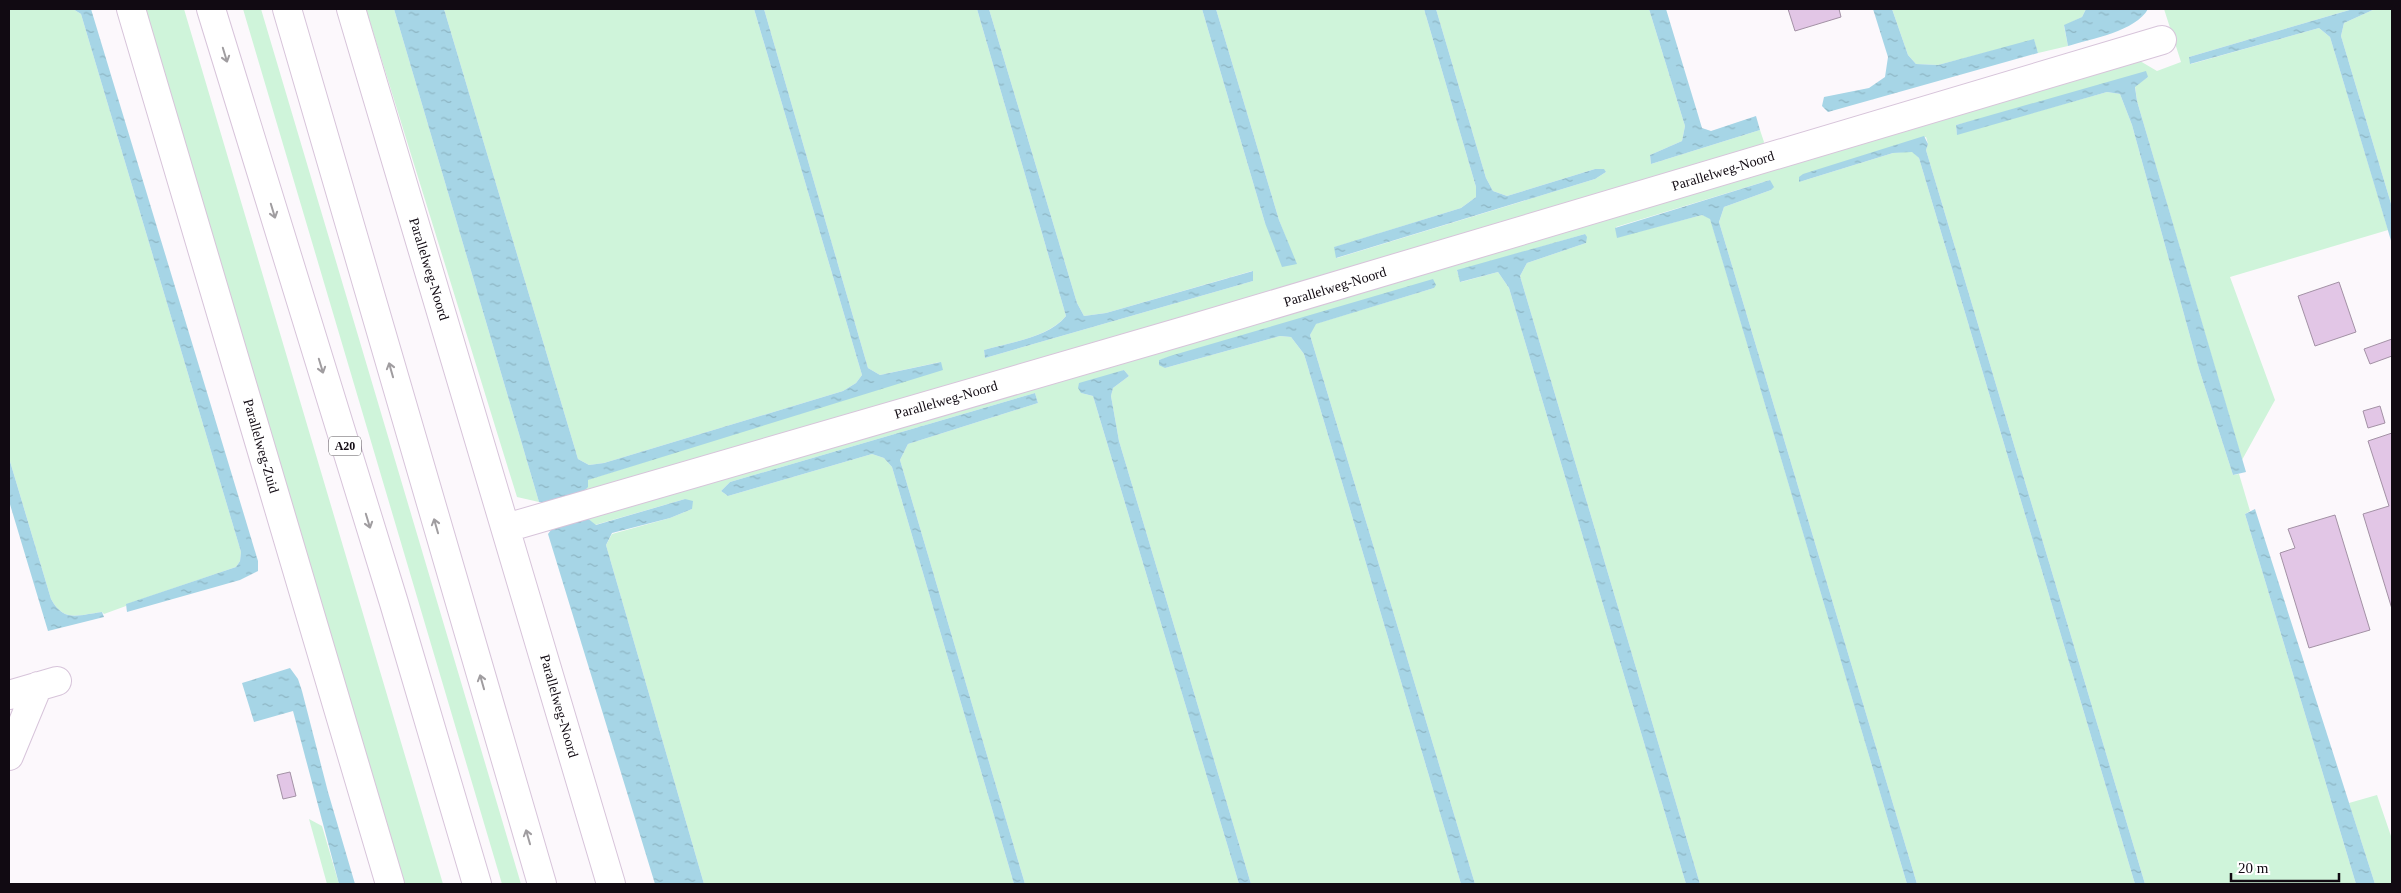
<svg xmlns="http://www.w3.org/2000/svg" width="2401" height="893" font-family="'Times New Roman',serif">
<defs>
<pattern id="water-ripples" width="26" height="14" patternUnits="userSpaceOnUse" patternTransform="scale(1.25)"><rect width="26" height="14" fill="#a6d5e6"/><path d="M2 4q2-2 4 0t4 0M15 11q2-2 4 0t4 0" fill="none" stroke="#8eb6c4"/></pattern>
</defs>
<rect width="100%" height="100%" fill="#fcf8fc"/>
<!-- green -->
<path fill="#cff4da" d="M9,9H73L81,14L241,552L240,561L236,567L127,604L126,606L104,614L102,612C78,615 64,623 51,599L9,458Z
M145,9H184L443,884H405Z
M243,9H261L521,884H502Z
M366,9H394L539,502L517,497Z
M444,9H754L862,375L856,383L843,391L604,463L589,465L578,459Z
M764,9H977L1066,316C1047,338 1011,342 984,350L985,358L1253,281L1252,271L1106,313L1084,316L1077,303L989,9H1202L1265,223L1296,264L1279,220L1216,9H1424L1476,187V197L1461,208L1335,247L1337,258L1595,179L1606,172L1595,169L1507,196L1493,191L1486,178L1436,9H1649L1685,126L1682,141L1650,155L1651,164L1760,130L1764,142L1758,155L579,496L587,480L867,392L940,362L880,375L868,368Z
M1892,9H2086L2082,17L2064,26L2068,46L2038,53L2034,40L1938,65L1916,64L1908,55Z
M2164,9H2353L2189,57L2191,64L2319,28L2330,37L2388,230L2230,277L2275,400L2242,460L2137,101L2135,86L2148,77L1956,125L1957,134L2107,92L2120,94L2132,125L2199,369L2233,475L2239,474L2250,511L2245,514L2356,884H2145L1926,150L1928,144L1926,137L1799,182L1893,153L1912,151L1919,158L2135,884H1917L1719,222L1724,207L1771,190L1770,180L1616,227L1618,237L1702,215L1710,218L1907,884H1700L1520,276L1527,263L1586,243L1585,234L1457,271L1461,282L1498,272L1509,288L1686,884H1475L1310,335L1315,324L1434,288L1433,280L1159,360L1165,368L1280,336L1291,337L1304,354L1461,884H1251L1119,441L1111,396L1113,388L1129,376L1124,370L1081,393L1093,396L1239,884H1025L900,460L908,444L1038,403L1035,393L730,482L721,491L728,496L872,454L884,458L892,467L1014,884H704L606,545L612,534L670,518L692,509L685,499L595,525L586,517L2140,61L2157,71L2181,62Z
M2375,9H2392V207L2341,36L2344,23Z
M2377,795L2392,839V884H2375L2349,803Z
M309,819L322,826L339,884H327Z"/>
<!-- water -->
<path fill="url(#water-ripples)" d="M73,9H91L258,561V571L240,580L127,612L126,604L236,567L240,561L241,552L81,14Z
M394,9H444L578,459L589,465L604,463L843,391L856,383L862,375L754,9H764L868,368L880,375L941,362L943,370L588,480V487L579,496L586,517L596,525L685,499L693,501L692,509L670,518L612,533L606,545L704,884H655L548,534L554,526L550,503L539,502Z
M977,9H989L1077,303L1084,316L1106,313L1253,271V281L985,358L984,350C1011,342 1048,338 1066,316Z
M1202,9H1216L1279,220L1297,264L1282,267L1265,223Z
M1424,9H1436L1486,178L1493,191L1507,196L1595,169H1604L1606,172L1595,179L1336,258L1334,247L1461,208L1476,197V187Z
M1649,9H1666L1702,128L1711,131L1756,116L1760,130L1651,164L1650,155L1682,141L1685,126Z
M1873,9H1892L1908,55L1916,64L1938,65L2034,39L2038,53L1828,112L1822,106L1824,97L1869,88L1885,77L1888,57Z
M2086,9H2148C2136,31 2091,39 2068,46L2064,25L2082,17Z
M2353,9H2375L2344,23L2341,36L2392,207V244L2330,37L2319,28L2190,64L2189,57Z
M2146,71L2148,77L2135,87L2137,101L2246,472L2233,475L2199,369L2132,125L2120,94L2107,92L1957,135L1956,125Z
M1924,136L1928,144L1926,150L2145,884H2135L1919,158L1912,152L1893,153L1799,182V177L1803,174Z
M1770,180L1774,187L1771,190L1724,207L1719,222L1917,884H1907L1710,219L1702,215L1617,238L1615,228Z
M1585,234L1587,237L1586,243L1527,263L1520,276L1700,884H1686L1509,288L1498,272L1460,282L1457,270Z
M1433,279L1436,285L1434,288L1316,324L1310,335L1475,884H1461L1304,354L1291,337L1280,336L1165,368L1159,365V360L1170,356Z
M1124,370L1129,376L1113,388L1111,396L1119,441L1251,884H1239L1093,396L1081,393L1078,388L1079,383Z
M1035,393L1038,403L908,444L900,460L1025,884H1014L892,467L884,458L872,454L728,496L721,491L730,482Z
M9,458L51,599C64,623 78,615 102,612L104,617L48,631L9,501Z
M2255,509L2375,884H2356L2245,514Z
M290,668L298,679L302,691L328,792L355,884H339L293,711L254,722L242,683Z"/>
<!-- building -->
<path fill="#e2c6e6" stroke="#a391a5" d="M1788,9H1839L1841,17L1795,31Z
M2339,282L2356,332L2315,346L2298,296Z
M2392,339V356L2370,364L2364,349Z
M2380,406L2385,423L2368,428L2363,411Z
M2392,433V609L2363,514L2389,506L2368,441Z
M2335,515L2370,630L2309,648L2280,553L2295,548L2288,529Z
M290,772L296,796L283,799L277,775Z"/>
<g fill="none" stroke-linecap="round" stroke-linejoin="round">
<defs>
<path id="minor" d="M131,9L390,884
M351,9L611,884
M506,528L1191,329L2162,40
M9,695L57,681
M9,756L38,686"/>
<path id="highway" d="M211,9L394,603L477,884
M287,9L542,884"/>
</defs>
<!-- minor casing -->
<use href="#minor" stroke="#d7c4da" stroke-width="30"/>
<!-- highway casing -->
<use href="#highway" stroke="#d7c4da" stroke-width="30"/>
<!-- minor -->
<use href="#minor" stroke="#fff" stroke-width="28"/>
<!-- highway -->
<use href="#highway" stroke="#fff" stroke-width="28"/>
</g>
<!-- one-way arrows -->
<defs><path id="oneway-shaft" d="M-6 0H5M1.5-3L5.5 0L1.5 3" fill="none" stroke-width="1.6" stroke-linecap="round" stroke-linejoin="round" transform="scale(1.25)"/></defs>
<g stroke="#a09da0">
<use href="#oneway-shaft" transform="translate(225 55) rotate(73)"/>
<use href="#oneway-shaft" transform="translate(273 211) rotate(73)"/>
<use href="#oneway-shaft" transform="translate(321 366) rotate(73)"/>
<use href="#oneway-shaft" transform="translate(391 370) rotate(-106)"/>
<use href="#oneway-shaft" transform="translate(368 521) rotate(73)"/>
<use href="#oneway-shaft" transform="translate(436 526) rotate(-106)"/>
<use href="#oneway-shaft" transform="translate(482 682) rotate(-106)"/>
<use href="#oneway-shaft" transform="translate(528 837) rotate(-106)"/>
</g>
<g text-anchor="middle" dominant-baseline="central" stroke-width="4" stroke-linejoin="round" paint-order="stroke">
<!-- shield labels -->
<rect fill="#fff" stroke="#585459" stroke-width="1" x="329" y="436.5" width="32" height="19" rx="4"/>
<g font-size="12" font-weight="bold" fill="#110a12">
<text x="345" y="446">A20</text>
</g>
<!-- street labels -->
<g font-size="14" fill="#110a12" stroke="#fff">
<text transform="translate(1723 171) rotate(-17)">Parallelweg-Noord</text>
<text transform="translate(429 269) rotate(73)">Parallelweg-Noord</text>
<text transform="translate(1335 287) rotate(-17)">Parallelweg-Noord</text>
<text transform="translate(946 400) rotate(-16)">Parallelweg-Noord</text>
<text transform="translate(261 446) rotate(74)">Parallelweg-Zuid</text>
<text transform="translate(559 706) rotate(74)">Parallelweg-Noord</text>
</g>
</g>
<!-- border -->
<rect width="2401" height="893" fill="none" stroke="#110a12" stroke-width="20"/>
<!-- scale -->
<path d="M2231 873v8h108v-8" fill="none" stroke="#110a12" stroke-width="2.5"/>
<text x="2238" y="873" font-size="15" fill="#110a12" stroke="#ffffff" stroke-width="4" paint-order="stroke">20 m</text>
</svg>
